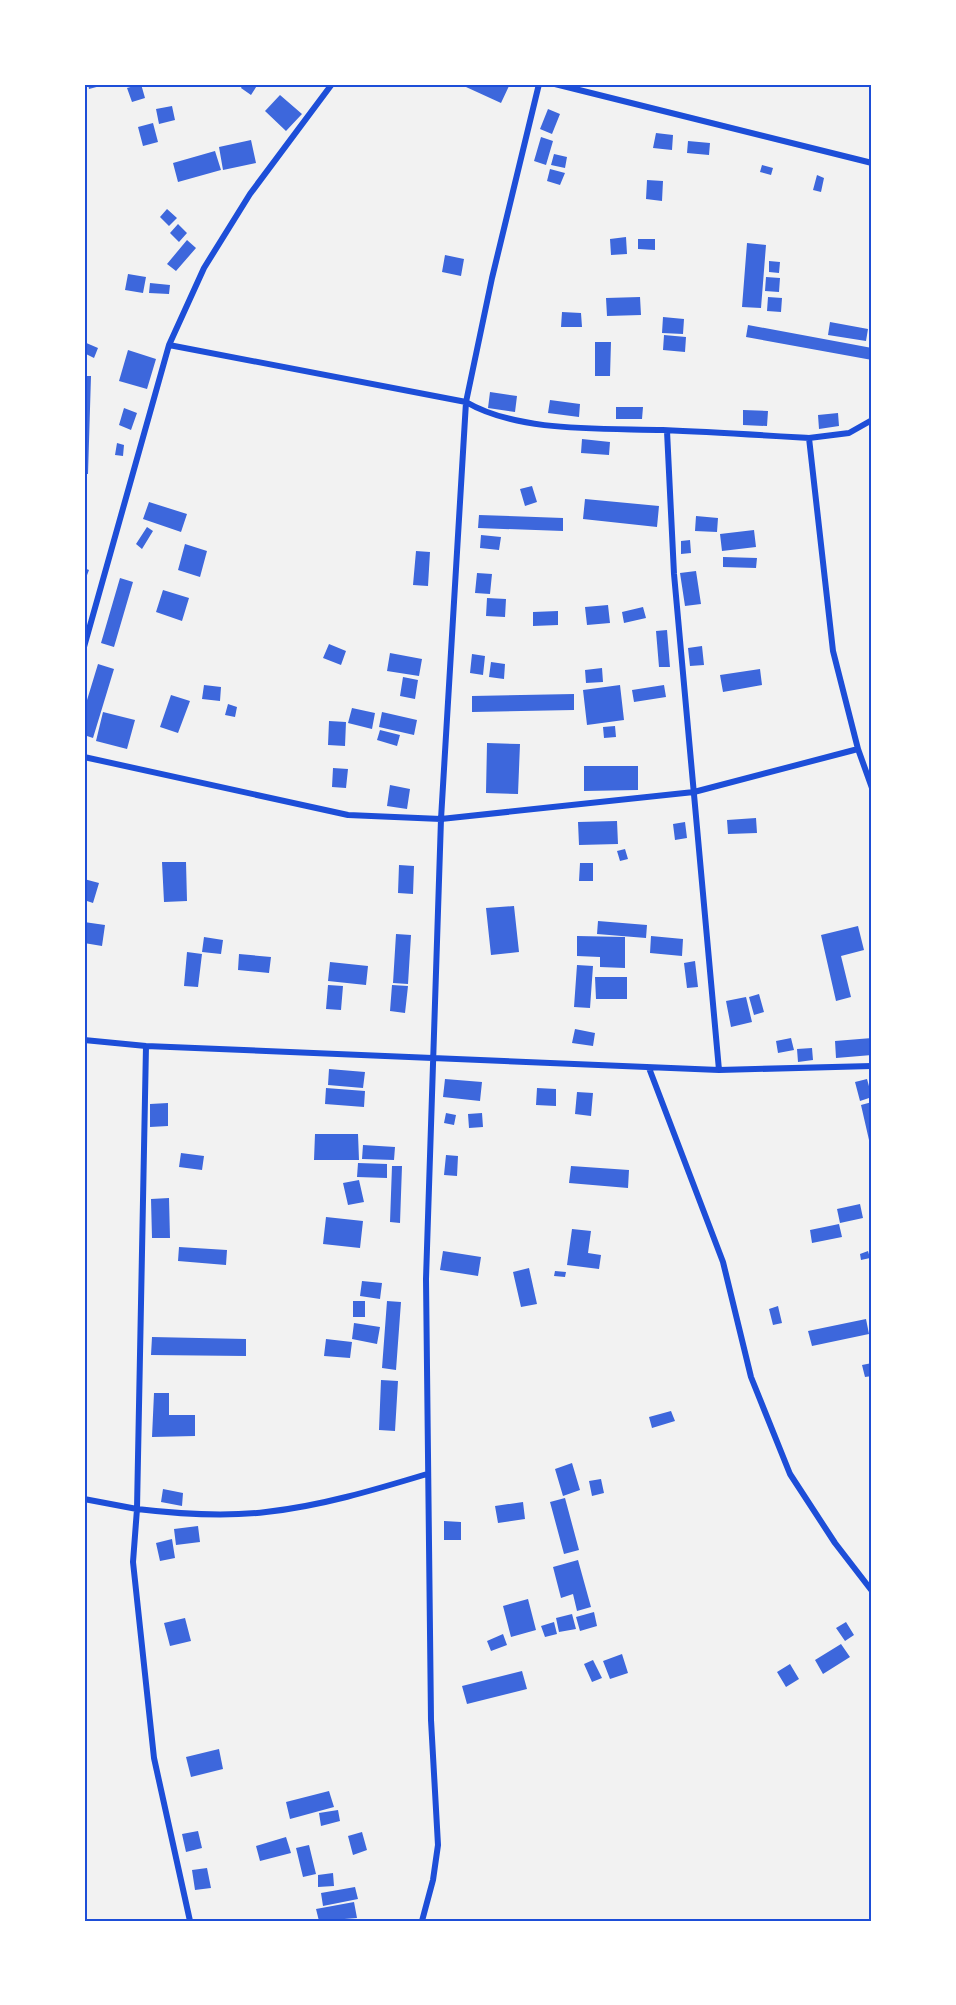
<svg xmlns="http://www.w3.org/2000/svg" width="956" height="2005" font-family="'Space Grotesk',sans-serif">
<rect width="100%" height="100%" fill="#f2f2f2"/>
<!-- building -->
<path fill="#3d67dc" d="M88,84H104V85L89,89Z
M141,84L145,98L132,102L127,88Z
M243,84H258L251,95L241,88Z
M468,84H504L509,86L501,103L466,87Z
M280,95L302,114L286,131L265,111Z
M172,106L175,120L159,124L156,109Z
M548,109L560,114L552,134L540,129Z
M153,123L158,142L143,146L138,127Z
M656,133L673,135L672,150L653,148Z
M541,137L553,141L546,165L534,161Z
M251,140L256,163L223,170L219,147Z
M688,141L710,143L709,155L687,153Z
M215,151L221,170L178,182L173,163Z
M554,154L567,157L565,168L551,165Z
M762,165L773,168L771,175L760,172Z
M550,169L565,173L560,185L547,181Z
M817,175L824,178L821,192L813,190Z
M647,180L663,181L662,201L646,199Z
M167,209L177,218L169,226L160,217Z
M178,224L187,233L179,242L170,233Z
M626,237L627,254L611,255L610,239Z
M638,239H655V250L638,249Z
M187,240L196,248L176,271L167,264Z
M747,243L766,245L761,308L742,307Z
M445,255L464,259L461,276L442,272Z
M769,261L780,262L779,273L769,272Z
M128,274L146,277L143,293L125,290Z
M766,277L780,278L779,292L765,291Z
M150,283L170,285L169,294L149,293Z
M640,297L641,315L607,316L606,298Z
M768,297L782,298L781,312L767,311Z
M562,312L581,313L582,327H561Z
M663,317L684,319L683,334L662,333Z
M830,322L868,329L866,341L828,335Z
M748,325L872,348V360L746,337Z
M664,335L686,337L685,352L663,350Z
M84,342L98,348L94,358L84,353Z
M595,342H611L610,376H595Z
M128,350L156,359L147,389L119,381Z
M84,376H91L88,474H84Z
M490,392L517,396L515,412L488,408Z
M550,400L580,404L579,417L548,413Z
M616,407H643L642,419H616Z
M124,408L137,413L131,430L119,425Z
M743,410L768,411L767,426L743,425Z
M838,413L839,426L819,429L818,415Z
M582,439L610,442L609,455L581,453Z
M117,443L124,445L123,456L115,455Z
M532,486L537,502L525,506L520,489Z
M585,499L659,506L657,527L583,519Z
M149,502L187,514L181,532L143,519Z
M479,515L563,518V531L478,528Z
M696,516L718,518L717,532L695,531Z
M147,527L153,531L142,549L136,544Z
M754,530L756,547L722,551L720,534Z
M481,535L501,537L499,550L480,548Z
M690,540L691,553L681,554V541Z
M185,544L207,551L200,577L178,570Z
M416,551L430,552L428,586L413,585Z
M723,557L757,558L756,568L723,567Z
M84,568L89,570L84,583Z
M696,571L701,604L685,606L680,573Z
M477,573L492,574L490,594L475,593Z
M120,578L133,582L114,647L101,643Z
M163,590L189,598L182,621L156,612Z
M487,598L506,599L505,617L486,616Z
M608,605L610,623L587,625L585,607Z
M643,607L646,618L624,623L622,612Z
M558,611V625L533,626V612Z
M667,630L670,667H659L656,631Z
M329,644L346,651L341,665L323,658Z
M702,646L704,665L690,666L688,648Z
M390,653L422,659L419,676L387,671Z
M472,654L485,656L483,675L470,673Z
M491,662L505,664L504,679L489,677Z
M98,664L114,669L93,738L84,735V710Z
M602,668L603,682L586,683L585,670Z
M760,669L762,685L723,692L720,675Z
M403,677L418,680L415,699L400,696Z
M204,685L221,687L220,701L202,699Z
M620,685L624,720L587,725L583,690Z
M664,685L666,697L634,702L632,690Z
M574,694V710L472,712V696Z
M171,695L190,701L178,733L160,727Z
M228,704L237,707L235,717L225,715Z
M352,708L375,713L372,729L348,723Z
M103,712L135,720L127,749L96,741Z
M382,712L417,720L414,735L379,727Z
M329,721L346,722L345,746L328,745Z
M615,726L616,737L604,738L603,727Z
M380,730L400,735L397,746L377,740Z
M487,743L520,744L518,794L486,793Z
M584,766H638V790L584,791Z
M333,768L348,769L346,788L332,787Z
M390,785L410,789L407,809L387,806Z
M756,818L757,833L728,834L727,820Z
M617,821L618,844L579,845L578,822Z
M685,822L687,838L675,840L673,824Z
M625,849L628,859L620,861L617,851Z
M162,862H186L187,901L164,902Z
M580,863H593V881H579Z
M399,865L414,866L413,894L398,893Z
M84,879L99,883L93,903L84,900Z
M514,906L519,952L491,955L486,908Z
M598,921L647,925L646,938L597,934Z
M84,922L105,925L102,946L84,943Z
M858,926L864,950L841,956L851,997L836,1001L821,935Z
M396,934L411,935L408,984L393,983Z
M577,936L625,937V968L600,967V957L577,956Z
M651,936L683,939L682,956L650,953Z
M204,937L223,940L221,954L202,952Z
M187,952L202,954L198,987L184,986Z
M239,954L271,957L269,973L238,970Z
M695,961L698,987L687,988L684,963Z
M330,962L368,966L366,985L328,981Z
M577,965L593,966L590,1008L574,1007Z
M595,977H627V999H596Z
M328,985L343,986L341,1010L326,1009Z
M392,985L408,986L405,1013L390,1011Z
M759,994L764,1012L754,1015L749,997Z
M746,997L752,1022L731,1027L726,1001Z
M575,1029L595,1033L593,1046L572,1043Z
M791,1038L794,1050L778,1053L776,1041Z
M872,1038V1055L836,1058L835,1041Z
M812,1048L813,1060L798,1062L797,1049Z
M329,1069L365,1072L363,1088L328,1085Z
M445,1079L482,1082L480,1101L443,1097Z
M867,1079L872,1097L860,1101L855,1082Z
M326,1088L365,1091L364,1107L325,1104Z
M537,1088L556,1089V1106L536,1105Z
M577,1092L593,1093L591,1116L575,1114Z
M872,1102V1139L869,1140L861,1105Z
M168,1103V1126L150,1127V1104Z
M446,1113L456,1115L454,1125L444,1123Z
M482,1113L483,1127L469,1128L468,1114Z
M315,1134H358L359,1160H314Z
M363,1145L395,1147L394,1160L362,1159Z
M181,1153L204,1156L202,1170L179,1167Z
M446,1155L458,1156L457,1176L444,1175Z
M358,1163L387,1164V1178L357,1177Z
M392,1166H402L400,1223L390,1222Z
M571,1166L629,1170L628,1188L569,1183Z
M359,1180L364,1202L348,1205L343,1183Z
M169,1198L170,1238H152L151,1199Z
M860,1204L863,1218L840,1223L837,1209Z
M326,1217L363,1221L360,1248L323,1244Z
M839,1224L842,1237L812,1243L810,1230Z
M572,1229L591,1231L588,1253L601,1255L599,1269L567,1265Z
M179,1247L227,1250L226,1265L178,1261Z
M443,1251L481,1257L478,1276L440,1270Z
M868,1251L870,1258L861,1260L860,1254Z
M529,1268L537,1304L521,1307L513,1272Z
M555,1271L566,1272L565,1277L554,1276Z
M362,1281L382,1283L380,1299L360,1296Z
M353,1301H365V1317H353Z
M387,1301L401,1302L396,1370L382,1368Z
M778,1306L782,1323L773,1325L769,1309Z
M866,1319L869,1334L812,1346L808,1331Z
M354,1323L380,1327L377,1344L352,1339Z
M152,1337L246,1339V1356L151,1355Z
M326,1339L352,1342L350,1358L324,1356Z
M872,1363V1376L865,1377L862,1365Z
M381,1380L398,1381L395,1431L379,1430Z
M154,1393H169V1415H195V1436L152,1437Z
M671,1411L675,1421L652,1428L649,1417Z
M572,1463L580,1490L563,1496L555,1469Z
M601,1479L604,1493L592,1496L589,1481Z
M163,1489L183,1493L182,1506L161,1502Z
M565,1498L579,1550L564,1554L550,1502Z
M523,1502L525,1519L498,1523L495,1506Z
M444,1521L461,1522V1540H444Z
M198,1526L200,1542L176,1545L174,1529Z
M172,1539L175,1558L160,1561L156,1543Z
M578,1560L591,1607L577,1611L573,1594L561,1598L553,1567Z
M528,1599L536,1630L511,1637L503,1606Z
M594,1612L597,1626L580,1631L576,1617Z
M572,1614L576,1629L559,1632L556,1618Z
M185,1618L191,1641L170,1646L164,1623Z
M554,1622L557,1634L545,1637L541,1626Z
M846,1622L854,1635L845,1641L836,1628Z
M503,1634L507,1645L491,1651L487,1641Z
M841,1644L850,1657L823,1674L815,1660Z
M622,1654L628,1673L610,1679L603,1661Z
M593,1660L602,1678L592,1682L584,1664Z
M790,1664L799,1679L786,1687L777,1672Z
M522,1671L527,1689L467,1704L462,1686Z
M219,1749L223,1769L191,1777L186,1757Z
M329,1791L334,1807L290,1819L286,1802Z
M338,1810L340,1821L321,1826L319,1813Z
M198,1831L202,1848L186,1852L182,1834Z
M362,1832L367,1850L353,1855L348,1836Z
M286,1837L291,1853L260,1861L256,1846Z
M309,1845L316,1874L303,1877L296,1848Z
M207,1868L211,1888L195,1890L192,1870Z
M333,1873L334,1886L318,1887V1875Z
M355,1887L358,1899L323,1906L321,1893Z
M354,1902L357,1918L319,1921L316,1909Z"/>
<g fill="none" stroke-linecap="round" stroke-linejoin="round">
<!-- minor -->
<path stroke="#1d4ed8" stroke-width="6" d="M555,84L872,163
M169,345L466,402C519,433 603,428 663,430C712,432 760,435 809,438L833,651L858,749L872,788
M667,431L674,574L719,1070
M809,438L849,433L872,420
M84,647L169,345L204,268L250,194L332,84
M84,757L348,815L441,819L694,792L858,749
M84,1040L146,1046L719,1070L872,1066
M649,1068L723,1262L751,1377L790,1474L835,1543L872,1591
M84,1499L137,1509L146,1046
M190,1921L154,1758L133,1562L137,1509C179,1514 224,1517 266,1512C321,1506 374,1490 427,1474
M422,1921L433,1880L438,1845L431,1720L426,1279L441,819L466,402L492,278L539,84"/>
</g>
<!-- border -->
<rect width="956" height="2005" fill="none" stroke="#ffffff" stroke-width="171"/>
<rect x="86" y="86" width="784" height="1834" fill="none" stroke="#1d4ed8" stroke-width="2"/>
</svg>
